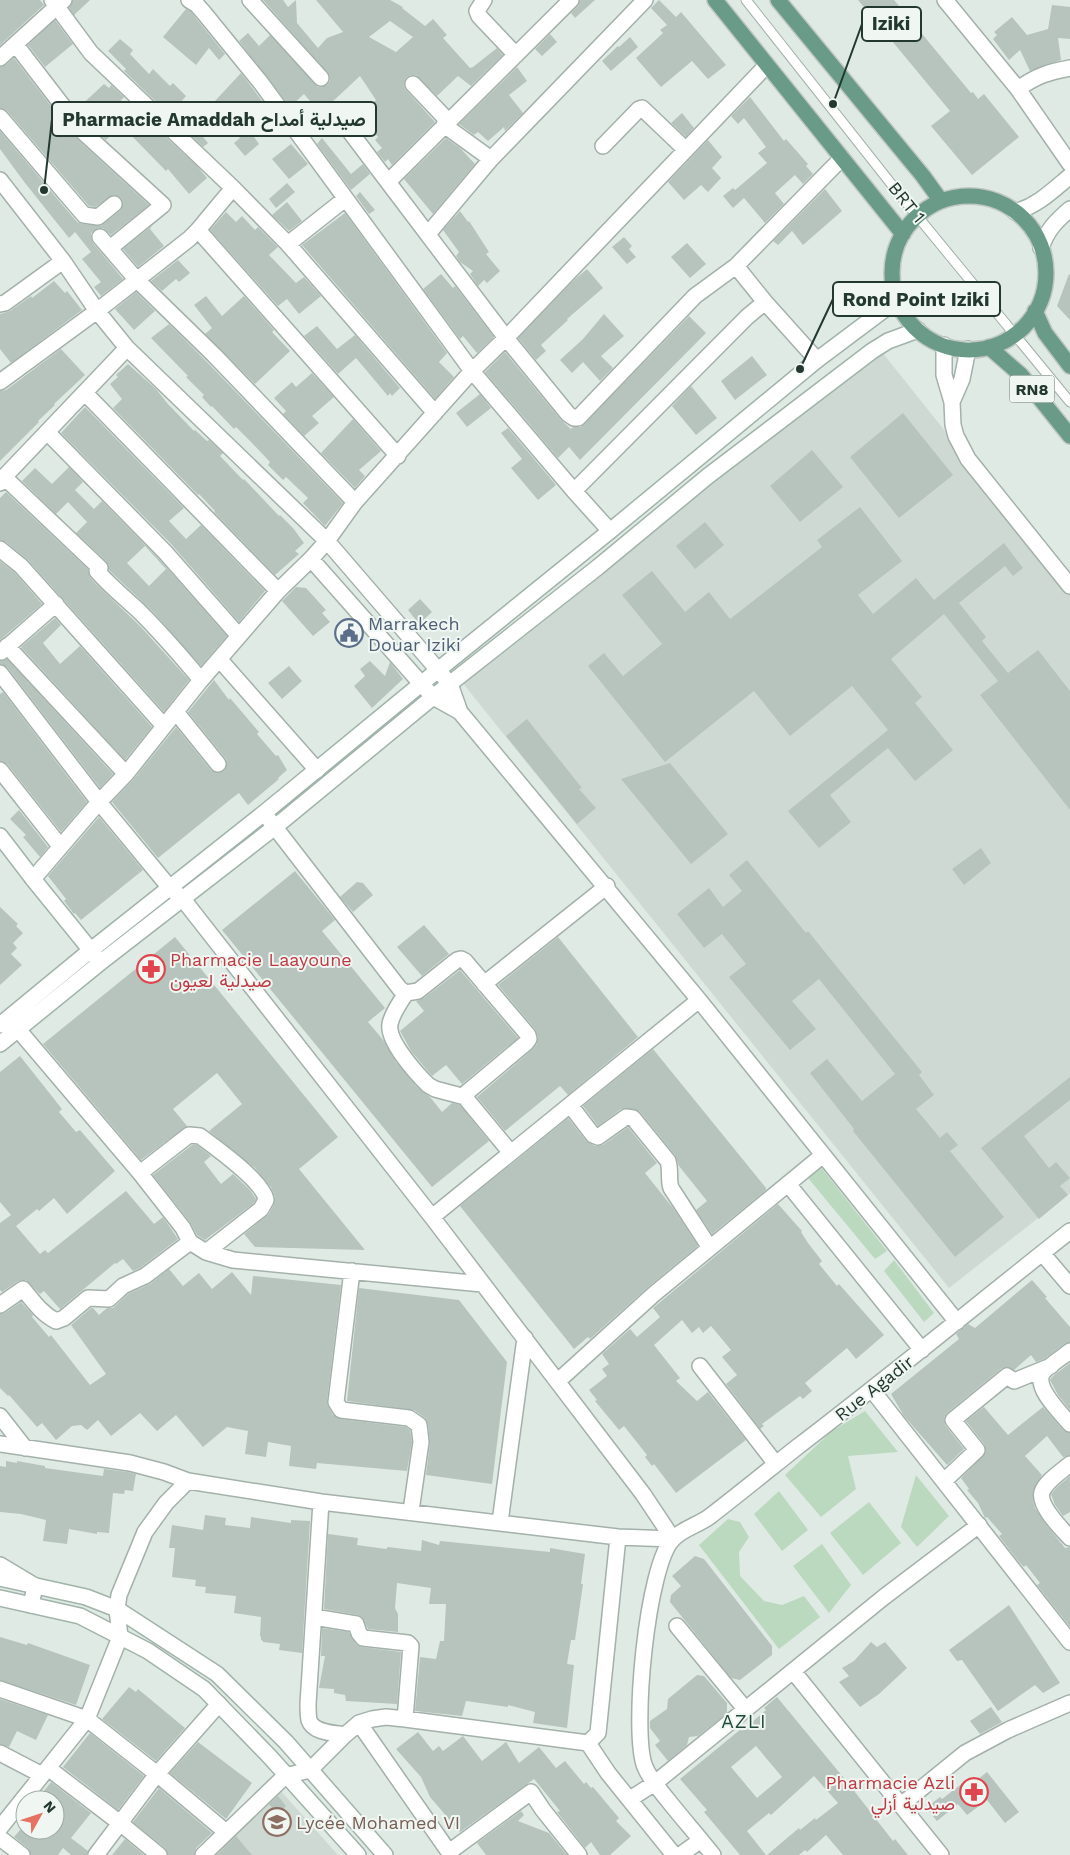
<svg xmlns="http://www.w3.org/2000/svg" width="1070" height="1855" font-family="'Work Sans',Vazirmatn,sans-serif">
<rect width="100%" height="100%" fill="#e0eae4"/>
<!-- built -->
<path fill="#cfd9d3" d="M874,342L1070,588V1193L949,1288L453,671Z
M279,1789L338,1855H211Z"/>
<!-- green -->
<path fill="#bbd9bf" d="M820,1166L887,1251L875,1259L808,1178Z
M894,1260L934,1313L924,1322L884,1271Z
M865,1411L898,1452L848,1456L856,1489L821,1517L785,1475L832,1431Z
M916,1475L949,1516L917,1547L901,1527Z
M779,1491L808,1530L782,1551L754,1514Z
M869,1502L901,1543L863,1575L830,1533Z
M728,1519L740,1522L749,1537L739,1552L740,1576L764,1601L782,1605L804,1596L820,1617L779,1649L699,1545Z
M822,1544L851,1585L829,1613L793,1566Z"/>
<!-- building -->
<path fill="#b6c4bd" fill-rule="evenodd" d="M0,0H40L44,5L0,45Z
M73,0H90L74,15L69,8Z
M263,0H283L288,7L296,0L297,23L318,48L327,38L343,32L316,0H390L403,7L402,8L425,26L433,19L447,35L443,38L470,68L473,67L497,48L503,55L471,86L458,76L437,96L416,75H410L406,78L404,86L406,90L435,122L392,165L388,159L385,162L377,152L382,148L375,140L378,137L359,116L376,100L360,76L330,104L343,119L325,134L313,120L321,114L304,94L290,107L239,41L248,33L259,46L270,35L318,87L327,85L330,81V76ZM390,21L413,37L396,52L369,37Z
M580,0H595L575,18L571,13L578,6Z
M659,0L676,17L681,12L726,65L708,79L692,61L661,87L636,58L663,33L660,30L667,25L651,8Z
M858,0H894L971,93L973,92L978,99L984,94L1019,137L972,175L931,126L950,111Z
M1052,5L1070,7V39L1058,38L1061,60L1030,71L1020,50L1009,60L993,39L997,35L994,32L1012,17L1027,35L1048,29Z
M186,9L191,12L225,54L219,60L209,48L196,65L163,37Z
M55,20L73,44L45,67L28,45Z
M550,34L557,42L542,56L535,49Z
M630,37L638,47L611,71L602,61L618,46L619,47Z
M120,39L133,50L130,54L149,74L153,69L170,86L173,83L186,96L179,104L198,121L194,126L208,143L203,147L124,71L126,69L108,51Z
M14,58L75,137L149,205L111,235L103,228H98L91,233V238L93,243L123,279L101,296L94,287L101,282L82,259L91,252L75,232L69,238L25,183L0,149V131L77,222L83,224L101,226L120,211L123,202L121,198L113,195L95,207L89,206L7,111L0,108V67L6,65Z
M517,67L527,81L509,95L523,113L505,131L504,127L488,141L478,132L474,135L459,124Z
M241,73L269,110L247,127L259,144L245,156L234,143L240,138L211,109L216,103L215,101Z
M104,84L109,88L111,85L124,97L121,100L139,119L142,115L197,166L207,178L189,194L168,169L166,171L124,128L119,133L116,130L106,140L89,125L77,109Z
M750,97L784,141L786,139L808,164L806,166L813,174L803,184L795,175L775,193L784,204L765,223L744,198L733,208L723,196L733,188L735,190L767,163L758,153L766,147L744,118L738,124L731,116Z
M682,113L694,128L686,137L671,123Z
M322,138L351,174L363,164L370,174L351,190L317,144Z
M446,138L460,148L475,164L433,214L404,179Z
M708,140L722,157L712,168L721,178L708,192L701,185L684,200L668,182Z
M291,144L308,164L289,179L272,159Z
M287,183L295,192L276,208L269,199Z
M825,189L842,211L803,245L792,231L778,245L773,241Z
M360,192L375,210L369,214L356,196Z
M287,202L302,221L289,231L272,215Z
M460,211L468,222L469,221L489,252L486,254L500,271L487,283L484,280L478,286L470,274L473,271L460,262L456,256L459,252L443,230Z
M226,212L236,222L242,216L255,230L258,227L278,247L269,255L296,283L304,277L321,296L299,314L287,299L278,306L210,230Z
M345,213L447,353L439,362L454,377L435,399L302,245Z
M152,226L150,229L164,246L138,267L123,249Z
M624,237L632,246L629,249L636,257L627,264L612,247Z
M687,243L706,264L690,278L671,257Z
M178,260L190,273L179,282L176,279L162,291L151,281Z
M587,269L603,288L567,319L568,320L541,345L546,351L536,360L518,338L574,280Z
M441,274L453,288L455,286L494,337L477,353L463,336L460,339L423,289Z
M1069,274L1070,275V320L1057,306Z
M54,281L65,293L67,291L82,310L11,363L0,349V314L10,311L31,296L32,298Z
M136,292L155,311L134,330L115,309Z
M206,296L222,316L244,296L274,330L272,332L290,351L255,384L205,334L212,328L194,305Z
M604,314L624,336L601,356L613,368L600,381L583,362L572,373L560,360L583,339Z
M689,316L706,333L580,460L569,447L558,458L485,372L505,352L561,420L571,429L573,427H581Z
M169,324L207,362L343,503L325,526L303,503L308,498L286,477L283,480L268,465L270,462L252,443L236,427L234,429L212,406L211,407L202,397L204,395L186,377L188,376L151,338Z
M317,326L337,349L355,335L400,388L392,396L390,393L388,396L356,358L338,374L304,336Z
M61,349L85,375L54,404L55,405L38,421L39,422L0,461V391L6,390Z
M752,356L767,375L735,400L721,381Z
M128,364L156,389L167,403L194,431L195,430L207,441L209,440L223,453L220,456L243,480L244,479L279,516L280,515L293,528L304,543L295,551L299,554L275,575L214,512L215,511L199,494L198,495L113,408L122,399L110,384L118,377L116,375Z
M312,373L334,397L312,416L319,423L304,436L283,414L286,411L274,398L292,382L296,387Z
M691,386L717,418L696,435L672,406Z
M480,394L491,408L467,427L456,413Z
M85,407L184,508L169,521L186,539L201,525L265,591L239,622L172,545L61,433Z
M903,413L953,475L899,518L850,457Z
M353,419L381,451L359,470L365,476L355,488L321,453Z
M508,428L556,485L538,500L511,468L522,459L501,433Z
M812,450L843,487L800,522L770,486Z
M69,467L83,482L75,490L94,509L102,501L158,558L227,636L201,666L154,613L109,570L106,561L76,533L87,522L68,502L56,514L22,481L35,468L52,484ZM145,546L166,569L149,586L127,563Z
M6,492L88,569L90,577L95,583L140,626L189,680L164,712L28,560L6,542L0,540V498Z
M860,507L902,561L858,595L873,614L916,578L934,600L1004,543L1023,568L1013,576L1005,566L959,603L986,637L982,641L1008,673L1038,650L1070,691V810L980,695L998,681L944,614L891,659L922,697L915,703L953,750L915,781L888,748L830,795L851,822L819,848L788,811L888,730L852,686L790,736L754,691L665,762L588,666L604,653L623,676L662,644L622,595L652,571L685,612L709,592L730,619L822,547L817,540Z
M705,522L724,545L695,569L676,546Z
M0,561L15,573L42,604L0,640Z
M296,587L306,588L326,610L322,613L330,622L313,636L282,601Z
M420,599L432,612L419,624L408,610Z
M55,618L61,625L43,643L60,664L80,646L152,727L125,760L21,647Z
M7,659L113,774L100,788L7,667L0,664V661Z
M370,661L385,676L390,662L403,679L372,708L354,686L365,676L360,669Z
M289,666L302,681L282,699L268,683Z
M214,680L229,700L230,698L259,732L257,734L276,756L278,755L287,770L278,778L279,779L248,805L239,793L231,799L158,858L112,802L133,780L176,727L211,770L219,773L224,771L227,763L226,759L188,712Z
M3,692L87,802L61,832L7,764L0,761V694Z
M527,719L582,788L579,789L596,808L577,824L506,736Z
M670,763L728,834L691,864L621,779Z
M19,810L48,847L40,857L23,837L26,835L10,819Z
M99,817L143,870L81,920L75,913L74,914L64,901L66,899L48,876Z
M981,848L991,863L964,885L952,869Z
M747,860L806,933L808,931L837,967L922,1072L919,1075L934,1095L916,1109L940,1138L947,1132L958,1145L950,1151L1004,1217L955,1257L853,1131L854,1129L810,1073L827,1059L862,1101L895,1074L819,979L792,1001L816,1029L790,1050L729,977L746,964L722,934L704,948L677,914L709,888L723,907L742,891L729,875Z
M295,871L335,920L322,931L385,1008L368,1022L384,1041L396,1062L416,1086L430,1097L442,1112L452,1103L460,1105L489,1141L432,1187L222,930Z
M357,882L363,883L373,895L353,912L340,897Z
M0,907L18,924L16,926L23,933L13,943L17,948L11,954L22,965L0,985Z
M424,925L449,954L422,976L397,947Z
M175,937L338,1137L299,1169L365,1250L255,1247L244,1234L269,1214L274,1204L275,1197L271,1187L255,1168L209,1131L242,1104L217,1073L173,1109L187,1126L141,1160L43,1044Z
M558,937L638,1037L568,1095L560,1086L505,1131L477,1097L532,1050L537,1044L538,1037L535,1029L498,985Z
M460,970L518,1038L462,1084L446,1065L432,1076L411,1051L400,1031L424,1011L416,1001L424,998Z
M653,1049L766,1188V1190L712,1234L696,1210L707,1201L679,1166L675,1155L640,1112L634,1109H621L598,1126L583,1106Z
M20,1056L62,1109L59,1112L76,1132L80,1130L115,1171L67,1214L54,1198L39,1211L37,1209L16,1226L40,1254L45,1250L48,1253L126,1191L154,1224L163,1217L178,1239L140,1268L133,1271L123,1259L116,1264L115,1263L60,1309L44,1291L40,1294L26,1280L18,1281L2,1292L0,1290V1223L11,1215L0,1202V1072Z
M1070,1077V1100L1024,1136L1049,1168L1056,1162L1070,1178L1060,1186L1068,1195L1039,1219L981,1148Z
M568,1118L586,1141L595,1146L603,1145L628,1127L657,1163L645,1173L673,1208L698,1246L648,1287L590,1339L588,1337L574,1349L460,1206Z
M192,1145H197L211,1156L204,1162L221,1184L233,1174L250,1190L256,1199L254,1203L205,1240L197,1235L190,1222L153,1175Z
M778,1204L802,1231L801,1232L808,1243L822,1261L819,1264L837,1286L839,1284L884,1335L856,1359L847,1348L805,1383L812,1391L803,1399L800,1396L762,1424L764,1426L760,1429L726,1384L737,1375L722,1357L731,1350L711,1326L703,1333L699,1327L692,1333L682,1320L654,1345L680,1378L676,1381L697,1401L708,1392L746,1440L676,1493L654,1464L652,1466L645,1457L647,1455L624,1426L619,1430L595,1401L597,1400L589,1390L607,1376L602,1369L609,1364L602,1354L630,1329L637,1337L660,1317L653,1308Z
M169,1269L183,1286L199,1273L212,1289L232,1272L251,1295L253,1276L341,1285L327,1401L328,1406L333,1415L340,1419L406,1427L410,1430L412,1442L407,1471L317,1463L316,1469L289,1466L291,1446L268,1442L266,1457L245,1454L248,1431L227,1427L203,1447L176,1415L157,1431L140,1413L111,1436L98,1420L87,1430L81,1425L72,1426L56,1440L42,1423L37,1427L9,1395L8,1396L0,1388V1314L5,1313L21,1302L33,1315L32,1317L49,1337L51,1335L90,1385L106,1374L71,1325L91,1308H93L99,1315L107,1308H113L128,1294L150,1284Z
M1032,1280L1047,1297L1045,1298L1070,1327V1342L1064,1344L1044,1359L1036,1362L1031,1355L1014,1370L1007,1367L1002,1368L947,1413L944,1417L945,1425L964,1449L947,1465L904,1416L891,1394L959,1339L956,1334L968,1324L975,1328Z
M359,1288L459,1300L507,1362L492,1484L426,1475L430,1443L428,1424L425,1418L414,1410L347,1401Z
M1070,1363V1410L1058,1395L1050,1380L1053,1376Z
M984,1407L1008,1435L1043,1407L1063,1430L1070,1433V1455L1063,1457L1047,1436L1025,1456L1042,1475L1033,1491V1500L1035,1508L1044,1522L1065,1548L1070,1547V1627L1037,1585L1040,1583L1026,1565L1024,1567L1019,1562L999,1536L1002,1534L987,1517L985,1518L978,1503L967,1490L969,1489L961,1478L986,1452L984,1444L966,1421Z
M6,1461L17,1463V1461L45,1466V1468L103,1476L104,1469L128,1472L136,1474L133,1491L125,1490L124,1494L113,1493L109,1533L97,1532V1534L69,1529L67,1544L43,1541L46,1520L21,1514L0,1512V1466L6,1467Z
M1070,1476V1512L1063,1516L1055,1505L1051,1494L1057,1487Z
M205,1515L226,1518L225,1525L250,1528L251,1517L291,1523V1520L310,1521L302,1653L279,1650L280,1644L263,1642V1641L261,1640V1637L260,1636L261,1617L234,1613L236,1596L205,1593L206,1587L195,1586L196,1580L172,1577L175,1548H169L172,1525L203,1530Z
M328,1534L358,1538L357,1545L386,1549L388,1547L421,1551L422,1540L439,1545L440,1541L550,1552V1548L585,1554L581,1584H583L575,1640H571L567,1664L574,1665L567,1728L533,1723L535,1712L508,1705V1707L466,1701L462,1716L415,1711L420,1657L436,1659L440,1641H444L446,1604H429L431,1588L397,1583L395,1608L398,1614V1632L368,1629L362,1617L358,1615L324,1609Z
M695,1556L704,1559L772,1646V1655L740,1680L731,1678L670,1602L671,1595L681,1586L672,1576Z
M1009,1605L1060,1683L1043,1693L1035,1685L998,1711L962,1660L957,1661L949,1650Z
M322,1628L349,1632L356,1644L362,1647L401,1652L397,1704L346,1701L345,1695L334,1693V1689L319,1688L325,1656H321Z
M0,1637L27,1645L28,1643L90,1665L76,1705L0,1680Z
M871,1642L877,1647L885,1642L907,1668L879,1694L860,1707L839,1682L849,1676L842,1668L854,1661Z
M697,1675L704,1676L727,1703V1713L698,1736L689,1737L687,1745L668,1761L655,1745L660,1741L650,1728V1721L667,1709L668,1699Z
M129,1687L136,1692L138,1689L185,1728L156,1761L102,1719Z
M777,1697L848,1783L893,1841L895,1839L908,1855H843L826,1835L807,1852L805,1850L799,1855H767L799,1828L800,1830L815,1818L816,1820L838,1803L814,1776L771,1815L769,1813L747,1831L766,1855H740L730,1843L704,1812L707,1810L680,1779L741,1729L742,1731L766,1710L764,1708ZM756,1746L782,1777L757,1798L731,1767Z
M0,1699L48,1715L36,1740L17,1731L9,1747L0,1744Z
M991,1707L1002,1722L980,1734L970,1721Z
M418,1732L433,1751L439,1746L443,1751L463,1736L482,1761L506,1742L519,1763L539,1747L556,1768L565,1761L584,1784L586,1782L591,1788L593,1787L619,1818L616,1821L631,1836L610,1855H600L591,1842L585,1848L557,1812L560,1811L534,1779L460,1832L430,1797L421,1777L396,1749Z
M90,1733L144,1776L118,1810L63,1767Z
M198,1742L252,1783L226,1819L170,1773Z
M987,1772L1019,1812L1005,1823L987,1800L967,1815L958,1804L937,1821L926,1808L940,1797L942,1799L968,1779L972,1784Z
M51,1782L91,1813L71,1838L88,1851L87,1855H71L63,1848L58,1855H31L28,1848L14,1837L20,1830H55V1800H37Z
M159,1788L212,1833L196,1848L194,1855H168L165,1848L133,1822Z
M278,1796L286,1806L277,1814L269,1804Z
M521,1811L524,1815L518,1821L549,1833L567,1855H486L477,1843Z
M236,1836L252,1855H217Z
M125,1839L144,1855H112Z"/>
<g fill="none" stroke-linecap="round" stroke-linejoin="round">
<defs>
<path id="lane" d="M746,0L900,195L1070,402"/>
<path id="street" d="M52,0L91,53L233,188L288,244L435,413
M189,0L197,5L204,13L261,83L472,371L574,491L610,531
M250,0L321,78
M484,0L477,11L479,16L516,55
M571,0L388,182L506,338L568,414L574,418H578L695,296L736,266L842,158
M945,0L1018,89L1070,164
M16,45L82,131L163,205L110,248
M0,58L64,0
M413,84L448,121
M1018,89C1036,76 1048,72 1070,68
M0,117L84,215L98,217L114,204
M444,125L491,159
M351,133L388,182
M603,146L639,109L642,108L686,150
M0,180L63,261L97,311L127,348L327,541L450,684L460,712L433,697L311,559
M198,230L233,188
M428,234L491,159L645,0
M100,237L136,279L214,355L355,502
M288,244L345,199
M736,266L765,302
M0,304L5,303L63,261
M944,345V375L952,402L953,425L956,436L968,459L1070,586
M0,382L97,311L189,239L198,230L398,456
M85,393L278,591
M952,402L962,379L968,349
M47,432L165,552L239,636
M4,477L100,568L97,571C110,586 125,598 139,611C161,633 181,656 201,680
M0,483L4,477L127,348
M574,491L747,317L765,302L817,360
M0,549L21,566L164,726
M7,646L126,774
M1,652L56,604
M220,660L317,770
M0,673L99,802L170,888L182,898L432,1217L643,1494L673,1539
M176,712L218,764
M460,712L699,1000L957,1322
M0,770L60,846
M264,813L400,989L406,993L418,991L457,960L461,959L465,961L528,1035L529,1039L526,1043L465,1094L468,1101L511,1153
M33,879L99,802L126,774L201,680L278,591L311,559L327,541L355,502L472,371L506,338L767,65
M484,984L607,886
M406,993C400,1003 392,1013 390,1024C387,1041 416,1073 428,1085L435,1089L465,1097
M10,1020L140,1173L183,1228L190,1242L206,1252L233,1260L482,1284
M570,1105L593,1135L598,1137L626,1117L633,1118L668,1161C671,1170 668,1179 671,1188L710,1248
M140,1173L189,1135L200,1136C215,1147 264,1182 266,1200L261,1209L206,1252
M788,1184L922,1350
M432,1217L699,1000
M1042,1253L1070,1286
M352,1271L336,1402L341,1410L409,1418L419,1425L421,1442L411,1511
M0,1305L23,1289C33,1301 42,1314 56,1321L64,1318L88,1298L109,1299L123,1286L145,1276L190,1242
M1070,1351C1064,1356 1045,1368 1042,1374C1035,1389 1061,1413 1070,1424
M700,1366L776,1464
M558,1381L654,1294L823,1155
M872,1390L1070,1642
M0,1416L25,1448
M0,1444L130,1463L164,1472L188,1481L321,1502L618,1537L673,1539
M1070,1464C1062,1471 1046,1481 1042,1492C1038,1506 1061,1528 1070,1538
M944,1481L977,1450L953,1420L1007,1376L1014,1381L1051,1366
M321,1502L308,1704C308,1709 308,1715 309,1720C313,1733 334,1733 345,1735
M500,1522L525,1338
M618,1537L598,1733L588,1743L608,1773L674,1855
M0,1565L35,1586L31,1605
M314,1617L356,1624L359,1633L363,1638L408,1643L411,1646L405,1719
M677,1626L746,1710
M793,1671L941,1855
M0,1689L87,1719L157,1774L226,1832
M359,1723L451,1855
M0,1753L42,1775
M48,1768L120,1823L159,1855
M630,1799L655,1783L884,1597L979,1525
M901,1805L965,1753L1008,1730L1070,1703
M0,1828L87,1719L120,1637L117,1609L119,1595L145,1532L166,1503L188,1481
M0,1838L22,1855
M449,1852L531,1792L543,1810L579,1855
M96,1855L157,1774L219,1704
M203,1855L285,1776L310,1770L345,1735L359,1723L372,1719L386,1717L405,1719L588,1743
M680,1855L701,1840
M713,1855C698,1836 682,1818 667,1799C659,1789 650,1779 645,1767C631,1734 647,1564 673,1539C682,1529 698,1525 709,1517C739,1494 767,1471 796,1448C889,1377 979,1303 1070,1231"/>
<path id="secondary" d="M1015,212C1037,206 1052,191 1070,176
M1041,248C1047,230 1056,221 1070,209
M0,836L33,879L97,958
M0,1025L91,950L264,813L438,670L610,531L817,360L897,300
M0,1044L101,962L275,827L433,697L598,567L708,476L872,351L888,341L918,330
M0,1578L86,1597L117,1609L217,1674L286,1742L385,1855
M0,1598L80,1616L148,1651L204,1689L270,1757L358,1855"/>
<path id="primary" d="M715,0L903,234
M778,0L923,176L941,201
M892 273a77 77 0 1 1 154 0a77 77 0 1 1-154 0Z
M1035,311L1045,333L1070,366
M989,347L1021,375L1070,436"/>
</defs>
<!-- lane casing -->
<use href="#lane" stroke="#a3b1aa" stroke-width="11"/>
<!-- street casing -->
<use href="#street" stroke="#a3b1aa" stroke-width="18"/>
<!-- secondary casing -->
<use href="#secondary" stroke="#a0b4aa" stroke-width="18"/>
<!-- primary casing -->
<use href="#primary" stroke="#c1c7c5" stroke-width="18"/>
<!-- lane -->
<use href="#lane" stroke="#fff" stroke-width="9"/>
<!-- street -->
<use href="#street" stroke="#fff" stroke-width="15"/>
<!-- secondary -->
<use href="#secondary" stroke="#fff" stroke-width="15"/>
<!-- primary -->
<use href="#primary" stroke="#699b88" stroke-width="15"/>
</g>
<!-- icons -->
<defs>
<symbol id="civic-ring" viewBox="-11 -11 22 22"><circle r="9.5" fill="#f0f7f3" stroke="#5c6f8a" stroke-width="1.5"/><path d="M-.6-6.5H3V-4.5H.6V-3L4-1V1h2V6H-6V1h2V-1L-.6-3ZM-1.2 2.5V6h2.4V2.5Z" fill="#5c6f8a"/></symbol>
<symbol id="pharmacy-ring" viewBox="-11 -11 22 22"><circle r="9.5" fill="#f0f7f3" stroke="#e0444e" stroke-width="1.5"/><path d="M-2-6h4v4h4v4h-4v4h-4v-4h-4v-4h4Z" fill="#e0444e"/></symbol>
<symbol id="school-ring" viewBox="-11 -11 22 22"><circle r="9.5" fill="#f0f7f3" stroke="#8d6e63" stroke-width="1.5"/><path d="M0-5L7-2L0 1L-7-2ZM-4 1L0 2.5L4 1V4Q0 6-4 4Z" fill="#8d6e63"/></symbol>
</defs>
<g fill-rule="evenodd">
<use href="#civic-ring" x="333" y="617" width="32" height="32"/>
<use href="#pharmacy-ring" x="135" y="953" width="32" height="32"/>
<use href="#pharmacy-ring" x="958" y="1776" width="32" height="32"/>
<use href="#school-ring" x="261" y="1806" width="32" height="32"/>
</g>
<g text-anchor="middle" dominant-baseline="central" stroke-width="4" stroke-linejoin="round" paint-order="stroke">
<!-- shield labels -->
<rect fill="#f0f7f3" stroke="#60716a" stroke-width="1" x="1009.5" y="375.5" width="45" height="27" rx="4"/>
<g font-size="16" font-weight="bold" fill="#223830">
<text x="1032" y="389">RN8</text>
</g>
<!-- street labels -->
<g font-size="18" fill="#223830" stroke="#f0f7f3">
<text transform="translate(907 202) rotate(51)">BRT 1</text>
<text transform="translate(874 1388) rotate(-38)">Rue Agadir</text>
</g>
<!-- service labels -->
<g font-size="18" fill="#4e5e75" stroke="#f0f7f3" text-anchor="start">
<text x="368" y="623">Marrakech<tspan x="368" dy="21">Douar Iziki</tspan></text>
</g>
<!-- health labels -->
<g font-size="18" fill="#be3a42" stroke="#f0f7f3" text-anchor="start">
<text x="170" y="959">Pharmacie Laayoune<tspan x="170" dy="21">صيدلية لعيون</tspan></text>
<text x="955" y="1782" text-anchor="end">Pharmacie Azli<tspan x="955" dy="21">صيدلية أزلي</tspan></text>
</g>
<!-- education labels -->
<g font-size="18" fill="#785e54" stroke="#f0f7f3" text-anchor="start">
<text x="296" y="1822">Lycée Mohamed VI</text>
</g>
<!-- neighbourhood labels -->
<g font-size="19" letter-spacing="1" fill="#204839" stroke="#f0f7f3">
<text x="744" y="1721">AZLI</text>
</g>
</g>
<!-- callouts -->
<path fill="none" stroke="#223830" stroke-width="2" d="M833 104L862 24M44 190L52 119M800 369L833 299"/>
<g fill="#223830" stroke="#f0f7f3" stroke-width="2">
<circle cx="833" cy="104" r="5"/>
<circle cx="44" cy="190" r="5"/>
<circle cx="800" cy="369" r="5"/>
</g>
<g fill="#f0f7f3" stroke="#223830" stroke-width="2">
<rect x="862" y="7" width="59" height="34" rx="5"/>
<rect x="52" y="102" width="324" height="34" rx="5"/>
<rect x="833" y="282" width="167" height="34" rx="5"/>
</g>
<g font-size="19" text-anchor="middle" font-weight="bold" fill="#223830">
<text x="891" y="30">Iziki</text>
<text x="214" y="126">Pharmacie Amaddah صيدلية أمداح</text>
<text x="916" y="306">Rond Point Iziki</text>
</g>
<!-- north arrow -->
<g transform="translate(40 1815) rotate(50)"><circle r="24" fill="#f0f7f3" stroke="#9eaba5"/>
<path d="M0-4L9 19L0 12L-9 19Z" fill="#e57263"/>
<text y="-8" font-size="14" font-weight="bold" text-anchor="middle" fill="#223830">N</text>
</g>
</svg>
